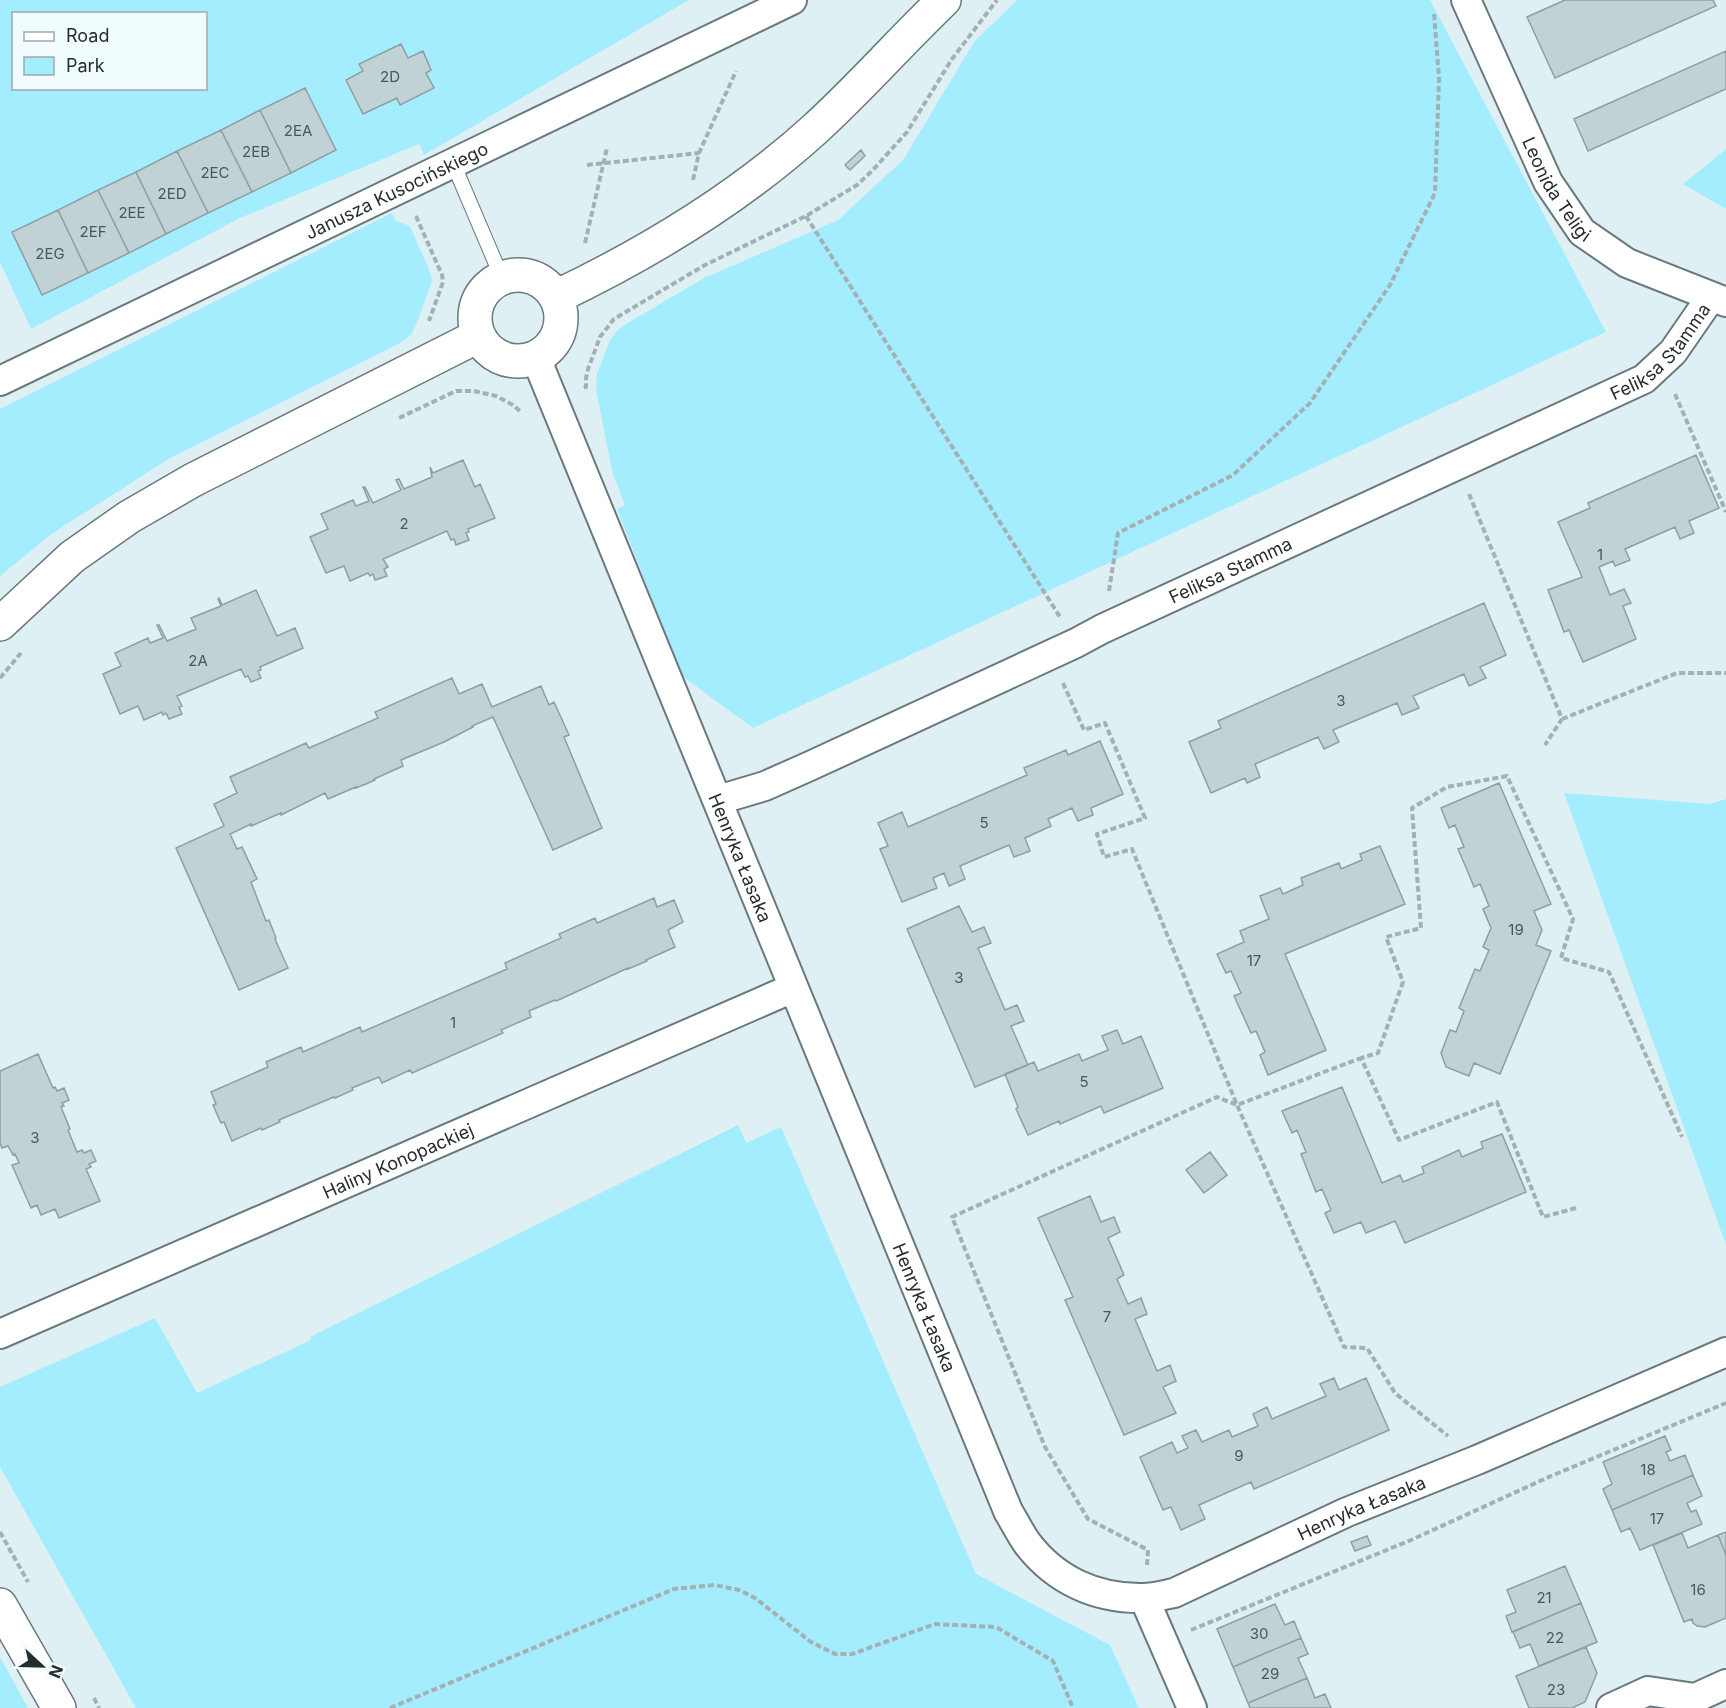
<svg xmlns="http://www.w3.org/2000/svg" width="1726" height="1708" font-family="Inter,sans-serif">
<rect width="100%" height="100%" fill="#dff0f4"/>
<!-- green -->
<path fill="#a4edfe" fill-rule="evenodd" d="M0,0H689L424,155L419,144L240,218L31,329L0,262ZM14,14H206V88H14Z
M1017,0H1430L1606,332L753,728L682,676L617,509L625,505L612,471L596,389L597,374L610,340L618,330L631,321L704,278L838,220L903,160L974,42Z
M1726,149V209L1683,184Z
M392,213L396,221L410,226L430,272L432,281L417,323L411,335L400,343L170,458L53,533L0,576V409Z
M1564,793L1710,804L1726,799V1245Z
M738,1125L746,1143L781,1127L976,1574L1110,1645L1139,1708H136L0,1467V1387L155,1318L197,1393L311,1340L310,1337Z
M0,1657L28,1708H0Z"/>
<!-- building -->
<path fill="#c1d2d6" stroke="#8e9ea2" stroke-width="1.5" d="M1565,0H1713L1716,6L1555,78L1527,17Z
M401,44L408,58L423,51L431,70L426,73L434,88L400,105L397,98L363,114L346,80L363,71L359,64Z
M1726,51V89L1588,151L1574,119Z
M305,88L336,150L291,173L260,110Z
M260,110L291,173L252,192L221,130Z
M221,130L252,192L208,213L177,151Z
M861,150L865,156L850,170L845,165Z
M177,151L208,213L166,234L136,172Z
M136,172L166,234L129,253L98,190Z
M98,190L129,253L88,273L58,210Z
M58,210L88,273L42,295L12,232Z
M1696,455L1719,508L1689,521L1694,533L1680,539L1675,527L1625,549L1630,560L1615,566L1613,561L1599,567L1610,595L1624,589L1631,603L1623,606L1636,639L1583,662L1569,630L1564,632L1548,590L1582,577L1558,522L1590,508L1588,503Z
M463,460L475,487L480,484L495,518L468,529L469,532L466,533L469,540L456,545L454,539L451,540L447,531L383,559L388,567L384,569L387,576L375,580L373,574L370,576L368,573L350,581L344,566L326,573L310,537L328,529L321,514L353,500L356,506L369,501L363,487H365L373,503L401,490L396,480L399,479L404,489L432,477L430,467L433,473Z
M256,590L277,636L295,628L303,648L260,667L261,670L258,671L261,678L251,682L248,676L245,677L241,669L177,696L182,706L179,707L182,714L169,719L166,713L163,715L162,712L144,720L138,706L120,714L103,674L121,666L115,653L148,638L150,643L163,638L157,625H159L167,641L196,629L191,618L221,606L218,599L219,598L222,605Z
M1484,603L1506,655L1480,667L1486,678L1469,686L1464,674L1413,696L1419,708L1402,715L1397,703L1333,730L1339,742L1324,749L1318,737L1255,764L1260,777L1247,783L1245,778L1211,793L1189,742L1221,728L1218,721Z
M452,678L459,694L482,684L492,707L541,686L549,705L554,702L569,735L564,737L602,828L553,850L493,717L472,726L473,727L444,742L401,760L403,766L374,779L375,780L366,784L356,788V787L328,799L325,793L281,815V813L251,826V824L230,834L237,849L242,847L257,879L251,882L266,921L269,920L276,938L275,939L288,968L239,990L176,848L224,826L214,804L237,793L230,777L306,743L309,748L378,718L375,712Z
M1100,741L1123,794L1091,808L1093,815L1078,821L1072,808L1048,819L1051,826L1025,838L1030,851L1014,857L1009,845L960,866L965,879L949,886L944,873L933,878L937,888L902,902L880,849L888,846L878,823L902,812L908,827L1027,775L1024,768L1066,750L1068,755Z
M1499,783L1551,904L1534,911L1542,930L1536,945L1551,951L1500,1074L1474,1063L1469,1076L1446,1067L1441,1053L1450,1030L1456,1032L1464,1011L1459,1008L1475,969L1480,971L1489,950L1483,947L1491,928L1483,909L1489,906L1480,884L1474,887L1470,877L1458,849L1464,847L1455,825L1449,828L1441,808Z
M1380,846L1405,904L1285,954L1326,1050L1268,1075L1260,1055L1265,1052L1256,1031L1251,1033L1234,996L1241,993L1231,971L1226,973L1217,954L1244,942L1240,931L1269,919L1260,896L1280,888L1283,894L1303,885L1301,878L1339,863L1341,869L1362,860L1360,854Z
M654,898L657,907L674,900L683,922L668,930L675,947L646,960L647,961L628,969V968L565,997L556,1001L555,1000L529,1011L531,1017L501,1030L503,1033L412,1073L410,1070L382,1083L379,1077L352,1088L353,1090L335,1098L334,1097L279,1120L280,1122L262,1130L261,1128L232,1141L224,1122L221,1123L213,1105L216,1104L211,1092L268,1067L266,1062L301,1047L303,1052L360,1027L362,1032L507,969L505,963L561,938L559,934L595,918L597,923Z
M959,906L972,932L984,927L991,943L978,948L1005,1010L1017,1005L1024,1021L1011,1026L1028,1065L975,1087L907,929Z
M1117,1030L1123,1044L1141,1036L1163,1088L1104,1113L1101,1106L1060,1124L1059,1121L1028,1135L1016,1109L1018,1107L1005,1074L1034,1062L1038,1071L1079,1054L1082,1061L1108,1050L1102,1036Z
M38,1054L53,1088L55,1087L57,1091L64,1088L69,1100L62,1103L64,1106L61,1107L70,1129L68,1130L77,1152L82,1150L84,1153L91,1150L96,1161L89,1164L91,1167L86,1169L100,1201L59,1218L55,1209L41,1215L37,1205L31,1208L12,1165L19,1163L15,1154L13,1155L8,1146L2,1148L0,1143V1071Z
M1342,1087L1382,1183L1400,1175L1403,1182L1424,1173L1422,1167L1459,1150L1462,1157L1483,1148L1481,1142L1502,1134L1526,1192L1405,1243L1395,1221L1366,1233L1361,1222L1334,1233L1325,1213L1331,1210L1322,1189L1316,1192L1301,1154L1306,1152L1297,1130L1292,1133L1282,1111Z
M1210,1152L1227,1175L1204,1193L1186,1170Z
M1090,1196L1101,1222L1114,1217L1120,1232L1108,1238L1124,1275L1117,1279L1128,1304L1141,1298L1147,1314L1135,1319L1157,1371L1170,1365L1176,1381L1163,1387L1176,1413L1124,1435L1065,1300L1073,1297L1038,1218Z
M1334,1378L1339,1390L1366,1378L1389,1430L1254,1489L1251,1482L1199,1505L1205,1519L1181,1530L1171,1507L1163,1510L1140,1457L1172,1442L1177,1453L1188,1448L1182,1436L1196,1430L1202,1442L1229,1430L1232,1437L1258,1426L1253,1414L1267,1407L1272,1419L1326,1396L1320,1384Z
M1665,1436L1671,1450L1666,1452L1670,1461L1685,1455L1693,1475L1612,1510L1603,1489L1612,1484L1603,1462Z
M1693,1475L1702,1496L1687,1503L1691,1512L1696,1510L1702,1524L1640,1550L1630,1528L1621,1532L1612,1510Z
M1726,1532V1555L1718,1535Z
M1682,1533L1688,1548L1718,1535L1726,1555V1618L1705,1627L1697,1626L1693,1623L1692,1619L1684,1622L1653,1545Z
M1367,1536L1371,1545L1355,1551L1351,1542Z
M1565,1566L1581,1603L1512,1632L1506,1616L1516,1612L1507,1590Z
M1581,1603L1597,1642L1539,1666L1530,1644L1520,1648L1513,1632Z
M1275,1604L1285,1625L1294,1621L1301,1638L1233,1667L1217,1629Z
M1301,1638L1308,1654L1298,1658L1307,1678L1248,1703L1233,1667Z
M1586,1647L1597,1673L1585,1702L1572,1708H1529L1516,1676Z
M1307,1678L1315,1698L1325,1694L1331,1708H1250L1248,1703Z"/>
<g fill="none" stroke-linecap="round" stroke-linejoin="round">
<defs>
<path id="lane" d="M453,163L502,278"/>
<g id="street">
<path id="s1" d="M1466,0L1548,182L1582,232L1627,263L1726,302"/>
<path id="s2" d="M536,358L1008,1511C1014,1521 1020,1533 1027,1543C1055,1580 1096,1599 1143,1598C1153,1598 1164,1595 1174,1593L1347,1512L1477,1460L1726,1352"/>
<path id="s3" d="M0,381L792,0"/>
<path id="s4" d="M718,800L765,786L810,766L1076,643L1102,629L1644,379L1673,352L1711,297"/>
<path id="s5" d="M0,1334L793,988"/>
<path d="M1144,1598L1192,1708"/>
<path d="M1611,1708L1648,1691L1695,1698L1726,1684"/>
</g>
<path id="secondary" d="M475 318a43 43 0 1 1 86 0a43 43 0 1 1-86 0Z
M556,297C648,253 739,198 815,129C860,88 900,42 944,0
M0,624L72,557L129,517L193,480L478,336
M0,1605L59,1708"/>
</defs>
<!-- lane casing -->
<use href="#lane" stroke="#6a797d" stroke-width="16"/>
<!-- street casing -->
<use href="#street" stroke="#6a797d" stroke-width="32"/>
<!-- secondary casing -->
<use href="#secondary" stroke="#6a797d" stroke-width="36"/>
<!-- path -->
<path stroke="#a3b1b4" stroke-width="4" stroke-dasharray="6 3" stroke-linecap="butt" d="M587,165L699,153
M693,180L699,153L736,71
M416,216L442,275L443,282L429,321
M806,216L1060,617
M585,243L607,148
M584,388L586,387V378L588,369L600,337L614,319L705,265L806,216L857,185L872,171L907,132L952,59L997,0
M1675,394L1726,512
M399,418L456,391H474L496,396L513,405L521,412
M1469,494L1562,719L1545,745
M1109,591L1118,533L1233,475L1310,403L1390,285L1435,193L1439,78L1434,13
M0,678L21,653
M1063,683L1084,730L1105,723L1145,818L1097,834L1104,857L1132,849L1237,1105L1344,1347L1367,1348L1395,1393L1448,1436
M1562,719L1677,673H1726
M1576,1208L1543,1217L1497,1102L1399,1140L1361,1058L1378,1053L1403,982L1386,937L1421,928L1412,808L1447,787L1507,776L1573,919L1561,958L1609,972L1682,1137
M0,1532L28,1582
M1147,1565L1148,1550L1088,1519L1045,1447L952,1217L1217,1097L1237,1105L1361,1058
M1191,1630L1411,1540L1551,1476L1726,1403
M94,1698L99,1708
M390,1708L674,1589L715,1585L739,1590L755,1598L811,1642L835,1654H852L935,1624L996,1627L1053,1661L1073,1708"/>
<!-- lane -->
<use href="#lane" stroke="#fff" stroke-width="14"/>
<!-- street -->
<use href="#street" stroke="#fff" stroke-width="28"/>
<!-- secondary -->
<use href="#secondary" stroke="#fff" stroke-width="33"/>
</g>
<g text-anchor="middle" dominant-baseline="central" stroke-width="6" stroke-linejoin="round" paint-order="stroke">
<!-- number labels -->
<g font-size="15" fill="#4d5658">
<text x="390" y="76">2D</text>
<text x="298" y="130">2EA</text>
<text x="256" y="151">2EB</text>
<text x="215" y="172">2EC</text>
<text x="172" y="193">2ED</text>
<text x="132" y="212">2EE</text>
<text x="93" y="231">2EF</text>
<text x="50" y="253">2EG</text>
<text x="404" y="523">2</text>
<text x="1600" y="554">1</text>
<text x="198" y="660">2A</text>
<text x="1341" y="700">3</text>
<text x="984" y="822">5</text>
<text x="1516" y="929">19</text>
<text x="1254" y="960">17</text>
<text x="959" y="977">3</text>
<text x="453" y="1022">1</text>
<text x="1084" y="1081">5</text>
<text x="35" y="1137">3</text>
<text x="1107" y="1316">7</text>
<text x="1239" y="1455">9</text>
<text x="1648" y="1469">18</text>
<text x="1657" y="1518">17</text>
<text x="1698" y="1589">16</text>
<text x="1544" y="1597">21</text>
<text x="1259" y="1633">30</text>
<text x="1555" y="1637">22</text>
<text x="1270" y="1673">29</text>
<text x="1556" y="1689">23</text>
</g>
<!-- street labels -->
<g font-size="18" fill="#262d2e" stroke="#f1fcfe">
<text stroke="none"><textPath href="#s1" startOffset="210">Leonida Teligi</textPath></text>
<text stroke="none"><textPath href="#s3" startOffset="440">Janusza Kusocińskiego</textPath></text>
<text stroke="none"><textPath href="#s4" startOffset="1048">Feliksa Stamma</textPath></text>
<text stroke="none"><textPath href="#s4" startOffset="562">Feliksa Stamma</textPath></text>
<text stroke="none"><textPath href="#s2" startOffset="540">Henryka Łasaka</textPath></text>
<text stroke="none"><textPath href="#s5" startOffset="434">Haliny Konopackiej</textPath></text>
<text stroke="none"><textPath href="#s2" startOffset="1026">Henryka Łasaka</textPath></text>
<text stroke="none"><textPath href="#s2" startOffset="1654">Henryka Łasaka</textPath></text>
</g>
</g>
<!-- legend -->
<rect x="12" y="12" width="195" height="78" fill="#f1fcfe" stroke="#a0a9ab" stroke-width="1.5"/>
<rect x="24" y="32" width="30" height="9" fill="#ffffff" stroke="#a0a9ab" stroke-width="1.5"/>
<text x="66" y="42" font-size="18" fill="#262d2e">Road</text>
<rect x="24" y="57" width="30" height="18" fill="#a4edfe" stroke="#a0a9ab" stroke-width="1.5"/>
<text x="66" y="72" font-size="18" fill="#262d2e">Park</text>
<!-- north arrow -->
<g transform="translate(42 1666) rotate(112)" stroke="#f1fcfe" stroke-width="4.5" paint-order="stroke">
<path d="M0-4.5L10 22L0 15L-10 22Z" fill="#262d2e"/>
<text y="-9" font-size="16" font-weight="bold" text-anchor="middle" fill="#262d2e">N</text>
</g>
</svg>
